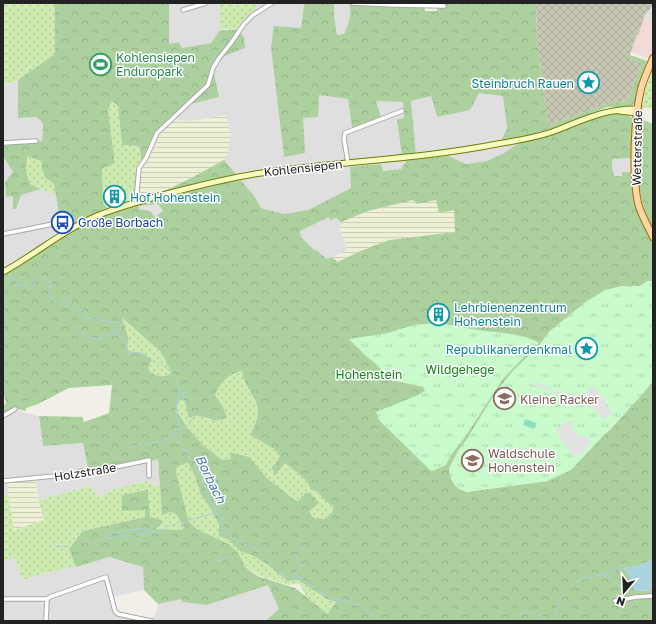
<svg xmlns="http://www.w3.org/2000/svg" width="656" height="624" font-family="'Golos Text',sans-serif">
<defs>
<pattern id="construction-cross-hatch" width="8" height="8" patternUnits="userSpaceOnUse"><rect width="8" height="8" fill="#c7c7b4"/><path d="M0 0l8 8M0 8l8-8" fill="none" stroke="#abab9a"/></pattern>
<pattern id="farmland-rules" width="6" height="5" patternUnits="userSpaceOnUse"><rect width="6" height="5" fill="#eef0d5"/><path d="M0 2.5h6" fill="none" stroke="#ccceb7"/></pattern>
<pattern id="grass-dots" width="8" height="8" patternUnits="userSpaceOnUse"><rect width="8" height="8" fill="#cdebb0"/><path d="M2 2h.1M6 6h.1" fill="none" stroke="#b0c997" stroke-width="1.8" stroke-linecap="round"/></pattern>
<pattern id="forest-crowns" width="20" height="18" patternUnits="userSpaceOnUse"><rect width="20" height="18" fill="#add19e"/><path d="M2 6a3 3 0 1 1 6 0M12 15a3 3 0 1 1 6 0" fill="none" stroke="#95b388"/></pattern>
<pattern id="park-tufts" width="24" height="20" patternUnits="userSpaceOnUse"><rect width="24" height="20" fill="#c8facc"/><path d="M3 7l-1-3M5 7V3M7 7l1-3M15 17l-1-3M17 17v-4M19 17l1-3" fill="none" stroke="#acd6af"/></pattern>
</defs>
<rect width="100%" height="100%" fill="#f2efe9"/>
<!-- residential -->
<path fill="#e0dfdf" d="M169,3H240L239,5L233,6L220,4V30L211,43L181,48L169,44Z
M256,3H304L301,28L277,86L284,157L303,118L319,95L348,99L352,127L376,101L403,102L404,118L397,119L416,155L411,101L431,96L436,117L479,93L504,96L507,128L501,141L511,140L519,143L504,153L487,161L466,164L447,156L407,160L401,169L382,171L381,164L350,167L351,188L308,210L283,214L261,208L255,197L224,160L228,153L225,115L186,122L173,118L214,71L221,57L240,32L257,13Z
M334,3H349L351,9L349,22L344,34L337,35L334,16Z
M653,6V22L644,18Z
M18,80V118L37,117L43,124L42,141L3,142V86Z
M3,156L13,172V196L16,209L21,195L41,189L56,195L59,213L70,226L3,268Z
M631,158V172H623V176H614L612,168V159Z
M329,217L336,218L341,222L342,225L339,227L348,250L327,260L316,250H314L301,237L300,230Z
M19,411L39,416L43,446L83,443L134,462L142,464L158,459L160,487L145,481L114,489L98,498L91,486L38,500L36,478L8,480V494L3,496V417Z
M14,557L23,580L49,572L72,568L109,557L143,567L144,590L111,597L115,613L117,616L145,621H3V561Z
M268,585L280,609L266,621H148L156,614L158,604L182,599V602L207,605Z"/>
<!-- commercial -->
<path fill="#f2dad9" d="M644,18L653,22V51L650,59L631,52L637,34H638Z"/>
<!-- construction -->
<path fill="url(#construction-cross-hatch)" d="M536,3H653V6L645,15L638,35L636,34L631,52L627,57L642,64L627,101L606,104L548,126L537,39Z"/>
<!-- farmland -->
<path fill="url(#farmland-rules)" d="M225,115L231,133L228,153L224,160L191,178L156,195L137,200L139,176L144,164L158,134L173,118L186,122Z
M413,200L417,204L436,200L454,210L456,232L389,240L358,252L338,262L332,257L348,250L339,227L342,225L341,222L368,211Z
M36,479L37,500L44,520L14,530L8,494V483Z"/>
<!-- grass -->
<path fill="url(#grass-dots)" d="M3,3H55V54L18,80L3,85Z
M233,3V6L239,5L240,3H256L257,11L238,30L220,29V4Z
M653,67V108H643V111H641L645,90Z
M112,101L118,106L122,145L139,146L142,163L144,164L139,176L137,200L108,214L107,208L103,202L102,169L115,163L108,110Z
M27,156L41,161L44,177L54,184L56,195L30,184L26,171Z
M122,318L161,352L173,373C162,378 160,377 150,372L148,367L151,359L140,353L129,351L127,346L129,339Z
M242,371C243,386 258,399 258,414C257,421 253,429 250,435L274,449L280,456L276,463L271,468L276,475L285,463L307,481L311,490L318,492L325,501L333,506L332,513L324,519L313,518L309,511L314,498L310,493H305L297,502L295,500L267,478L249,457L230,452L231,459L222,460L204,446L186,426L177,411L178,401L184,400L186,409L210,420L227,418L223,407L215,395C218,384 230,373 242,371Z
M188,463L195,476L200,493L210,508L219,524V536L229,540L240,551L254,556L268,565L288,581L298,580L327,599L336,602L328,614L306,596L299,584L288,585L257,575L244,565L238,553L218,539L197,529L189,522L176,472V466Z
M145,481L160,487L162,514L170,512L176,514L184,527L182,530L156,529L150,517L148,490L145,517L81,531L69,549L76,567L49,572L23,580L14,557L3,561V496L8,494L14,530L44,520L38,500L91,486L98,498L114,489Z"/>
<!-- forest -->
<path fill="url(#forest-crowns)" fill-rule="evenodd" d="M55,3H169V44L179,42L182,48L211,43L220,30H238L244,37L245,48L219,58L213,68L219,97L190,104L157,133L142,163L139,146L122,145L118,106L112,101L108,110L115,163L102,169L103,203L107,208L70,226L59,213L54,184L44,177L41,161L27,156L26,171L30,184L41,189L21,195L16,209H13V196L6,197L5,182L13,172L3,156V142L42,141L43,124L37,117L18,118V80L55,54Z
M304,3H334V16L337,35L344,34C349,23 352,14 349,3H424L425,11H437V5H439V3H536L537,39L548,126L606,104L627,101L642,64L626,57L631,52L636,34H638L645,15L653,6L645,15L638,35H637L630,55L647,61L635,103L631,106L628,107H607L550,129L511,140L501,141L507,128L503,96L479,93L470,110L437,117L431,96L411,101L416,155L402,156L397,119L404,118L403,102L376,101L381,117L352,128L348,99L319,95L318,117L303,118L305,153L284,157L271,47L274,26L301,28Z
M608,114C617,114 630,112 634,121L632,158L612,159V168L614,176H622V172H631L633,197L641,217L653,240V282L651,281L646,282L640,286H622L587,301L549,332L539,346L512,372L496,392L467,439L458,451L466,492L547,481L611,429L653,381V560L637,566L625,568L624,569L628,572L636,591L653,590V621H266L279,609L268,585L207,605L182,602V599L158,604L144,590L143,567L109,557L76,567L69,549L82,531L145,517V510L122,511V495L148,490L150,517L162,520L161,525L156,529L182,530L184,527L176,514L170,512L162,515L158,459L142,464L134,462L89,473L83,443L43,446L39,416L82,417L84,422L109,413L112,385L69,388L38,404L26,408V411L17,409L16,406L12,410L3,415V405L6,404L4,395H3V274L12,270L89,222L156,195L191,178L224,160L255,197L261,208L284,214L308,210L351,188L350,167L381,164L383,171L401,169L407,160L448,156L466,164L487,161L504,153L519,143L556,133L596,117ZM413,200L417,204L436,200L439,213L454,210L455,232L389,240L358,252L338,262L332,257L327,259L316,250H314L301,237L300,231L329,217L330,220L336,218L341,222L368,211ZM122,318L161,352L172,373C162,378 160,377 150,372L148,367L152,359L142,353L129,351L127,346L129,339ZM242,371C243,386 259,399 258,414C257,421 253,429 250,435L274,449L280,456L276,463L271,468L276,475L285,463L307,481L311,490L318,492L325,501L333,506L332,513L324,519L313,518L309,511L318,504L317,500L310,493H305L298,501L295,500L267,478L249,457L230,452L231,459L222,460L204,446L186,426L177,411L178,401L184,400L189,418C192,417 196,415 199,416C212,417 212,425 227,417L223,407L215,395C219,383 230,373 242,371ZM188,463L195,476L200,493L210,508L219,524V536L229,540L240,551L254,556L268,565L288,581L298,580L327,599L336,602L328,614L295,588L257,576L244,566V564L238,553L230,545L197,529L189,522L176,472L177,466Z
M641,115L644,120L653,124V229C633,194 638,154 641,115Z"/>
<!-- park -->
<path fill="url(#park-tufts)" d="M647,281L653,282V331L651,333L653,335V381L641,396L571,470L547,481L466,492C454,488 450,481 449,468L458,451L467,439L496,392L512,372L539,346L549,332L587,301L605,290L622,286H640Z
M436,323C448,324 460,327 472,329C492,333 522,332 539,343L521,360L502,380L465,437L451,455L446,465L432,471L430,470L379,420L376,412L418,395L425,391L423,387L391,380L375,363L366,356L349,339L388,333L413,325Z"/>
<!-- pitch -->
<path fill="#88e0be" d="M525,419L536,423L534,429L523,425Z"/>
<!-- parking -->
<path fill="#e2e2e2" d="M158,204L163,211L155,217L150,211L139,209V206Z
M319,237L321,244L320,246L321,250H320L310,241Z
M531,382L540,384L567,395L569,393L578,397V404L576,405L568,398L531,384Z
M592,386L607,402L605,404L613,411L605,419L587,404L590,402L583,396Z
M573,420L572,426L573,431L579,436L586,437L592,441L581,454L573,457L556,431L558,427Z"/>
<!-- water -->
<path fill="#aad3df" d="M653,560V590L636,591C629,584 632,575 624,569L625,568L637,566Z"/>
<g fill="none" stroke-linecap="round" stroke-linejoin="round">
<!-- stream -->
<path stroke="#aad3df" stroke-width="1" d="M3,280L12,277L16,280L19,286H25L29,289L33,287L34,280L37,278L45,279L52,283C48,295 48,300 61,302L66,298L70,301L68,306L77,310L87,311L85,315L87,318L120,323L121,325L112,332V334L119,336L124,340L127,351L129,353H139L164,366L169,370L177,381L180,392L176,410L181,432V448C183,449 185,449 186,450C188,452 189,457 190,459C192,463 191,461 194,464C201,473 209,493 211,504L215,507L216,513L222,519L223,529L227,534H232L231,538L237,541L241,540C245,544 250,546 255,549C261,553 266,560 272,565C277,569 282,573 288,577H290
M25,281V286
M76,338L80,332C92,340 99,341 112,334
M187,383L189,382
M184,386L182,389L184,395L183,400L186,404
M185,394L188,390
M190,411L192,416
M187,426L193,418
M145,444L163,441L175,433L176,429L185,428
M131,447L141,445
M405,462L417,454
M216,482L220,500L225,509
M188,520L216,513
M172,525L176,524
M181,525L185,520
M106,535V534L143,528H147L150,531
M102,539L145,534C150,532 154,532 159,531C163,530 164,527 169,526
M52,543L54,545
M83,543L90,542
M56,547L68,546
M301,549L303,546
M214,562L232,556
M601,575C613,576 611,588 631,584
M295,576L301,566L296,554
M293,577H300L303,582H307L309,586L314,587L316,590L333,599L347,601L361,606L370,613L375,621
M515,621C524,608 528,612 541,616L542,617L541,621
M550,621L554,619L559,601L573,584L581,579L596,576L618,569H624"/>
<defs>
<path id="street" d="M353,3L395,5L444,6
M183,10L206,3
M3,143L36,141
M348,163L344,139L345,133L402,111
M136,202L139,168L146,158L157,133L208,85L213,68L219,58L231,43L244,24L253,15L272,3
M3,234L58,223L67,227
M3,416L15,409
M3,481L75,474L81,471L86,473L149,460V476
M3,599H47L50,597L106,577L115,611L118,614L151,621
M615,601L636,597L653,596
M46,621L47,599"/>
<path id="secondary" d="M619,111L637,113
M3,272C38,253 69,225 107,212C128,204 151,198 174,192C205,184 236,176 268,172C344,161 421,159 497,144C515,141 534,138 552,132C581,121 605,108 638,109"/>
<path id="primary" d="M653,58C649,68 644,78 641,89C634,118 632,175 638,203C641,215 648,226 653,237"/>
</defs>
<!-- street casing -->
<use href="#street" stroke="#a9a9a9" stroke-width="5.5"/>
<!-- secondary casing -->
<use href="#secondary" stroke="#707d05" stroke-width="7"/>
<!-- primary casing -->
<use href="#primary" stroke="#a06b00" stroke-width="8"/>
<!-- street -->
<use href="#street" stroke="#fff" stroke-width="3.5"/>
<!-- secondary -->
<use href="#secondary" stroke="#f7fabf" stroke-width="5"/>
<!-- primary -->
<use href="#primary" stroke="#fcd6a4" stroke-width="6"/>
</g>
<!-- icons -->
<defs>
<symbol id="stadium-ring" viewBox="-11 -11 22 22"><circle r="9.5" fill="#fff" stroke="#2e9e5b" stroke-width="1.5"/><path d="M0-5a6.5 5 0 1 0 0 10a6.5 5 0 1 0 0-10ZM-3.5-1.8h7v3.6h-7Z" fill="#2e9e5b"/></symbol>
<symbol id="sight-ring" viewBox="-11 -11 22 22"><circle r="9.5" fill="#fff" stroke="#0f9aa8" stroke-width="1.5"/><path d="M0-6L1.8-2.2L6-1.7L2.9 1.2L3.7 5.4L0 3.3L-3.7 5.4L-2.9 1.2L-6-1.7L-1.8-2.2Z" fill="#0f9aa8"/></symbol>
<symbol id="building-ring" viewBox="-11 -11 22 22"><circle r="9.5" fill="#fff" stroke="#0f9aa8" stroke-width="1.5"/><path d="M-4-6H4V6H1V3H-1V6H-4ZM-2.5-4.3h1.7v1.8h-1.7ZM.8-4.3h1.7v1.8H.8ZM-2.5-1h1.7V.8h-1.7ZM.8-1h1.7V.8H.8Z" fill="#0f9aa8"/></symbol>
<symbol id="bus-ring" viewBox="-11 -11 22 22"><circle r="9.5" fill="#fff" stroke="#1a4fb4" stroke-width="1.5"/><path d="M-5-6H5V4H4V6H2V4H-2V6H-4V4H-5ZM-3.5-4V0h7V-4ZM-3.5 1.2v1.5H-2V1.2ZM2 1.2v1.5H3.5V1.2Z" fill="#1a4fb4"/></symbol>
<symbol id="school-ring" viewBox="-11 -11 22 22"><circle r="9.5" fill="#fff" stroke="#8d6e63" stroke-width="1.5"/><path d="M0-5L7-2L0 1L-7-2ZM-4 1L0 2.5L4 1V4Q0 6-4 4Z" fill="#8d6e63"/></symbol>
</defs>
<g fill-rule="evenodd">
<use href="#stadium-ring" x="88" y="52" width="25" height="25"/>
<use href="#sight-ring" x="576" y="70" width="25" height="25"/>
<use href="#building-ring" x="102" y="184" width="25" height="25"/>
<use href="#bus-ring" x="50" y="210" width="25" height="25"/>
<use href="#building-ring" x="426" y="302" width="25" height="25"/>
<use href="#sight-ring" x="574" y="336" width="25" height="25"/>
<use href="#school-ring" x="492" y="386" width="25" height="25"/>
<use href="#school-ring" x="460" y="448" width="25" height="25"/>
</g>
<g text-anchor="middle" dominant-baseline="central" stroke-width="3" stroke-linejoin="round" paint-order="stroke">
<!-- leisure labels -->
<g font-size="12" fill="#27864d" stroke="#fff" text-anchor="start">
<text x="116" y="57">Kohlensiepen<tspan x="116" dy="14">Enduropark</tspan></text>
</g>
<!-- culture labels -->
<g font-size="12" fill="#0d838f" stroke="#fff" text-anchor="end">
<text x="574" y="83">Steinbruch Rauen</text>
<text x="130" y="197" text-anchor="start">Hof Hohenstein</text>
<text x="454" y="307" text-anchor="start">Lehrbienenzentrum<tspan x="454" dy="14">Hohenstein</tspan></text>
<text x="572" y="349">Republikanerdenkmal</text>
</g>
<!-- street labels -->
<g font-size="12" fill="#222" stroke="#fff">
<text transform="translate(637 148) rotate(-89)">Wetterstraße</text>
<text transform="translate(303 168) rotate(-6)">Kohlensiepen</text>
<text transform="translate(85 472) rotate(-9)">Holzstraße</text>
</g>
<!-- transit labels -->
<g font-size="12" fill="#164399" stroke="#fff" text-anchor="start">
<text x="78" y="222">Große Borbach</text>
</g>
<!-- park labels -->
<g font-size="12" fill="#0c8416" stroke="#fff">
<text x="460" y="369">Wildgehege</text>
<text x="369" y="374">Hohenstein</text>
</g>
<!-- education labels -->
<g font-size="12" fill="#785e54" stroke="#fff" text-anchor="start">
<text x="520" y="399">Kleine Racker</text>
<text x="488" y="453">Waldschule<tspan x="488" dy="14">Hohenstein</tspan></text>
</g>
<!-- water labels -->
<g font-size="13" font-style="italic" fill="#4a7aab" stroke="#fff">
<text transform="translate(211 479) rotate(64)">Borbach</text>
</g>
</g>
<!-- border -->
<rect width="656" height="624" fill="none" stroke="#222222" stroke-width="8"/>
<!-- north arrow -->
<g transform="translate(624 592) rotate(199)" stroke="#ffffff" stroke-width="3" paint-order="stroke">
<path d="M0-3L7 15L0 10L-7 15Z" fill="#222222"/>
<text y="-6" font-size="11" font-weight="bold" text-anchor="middle" fill="#222222">N</text>
</g>
</svg>
